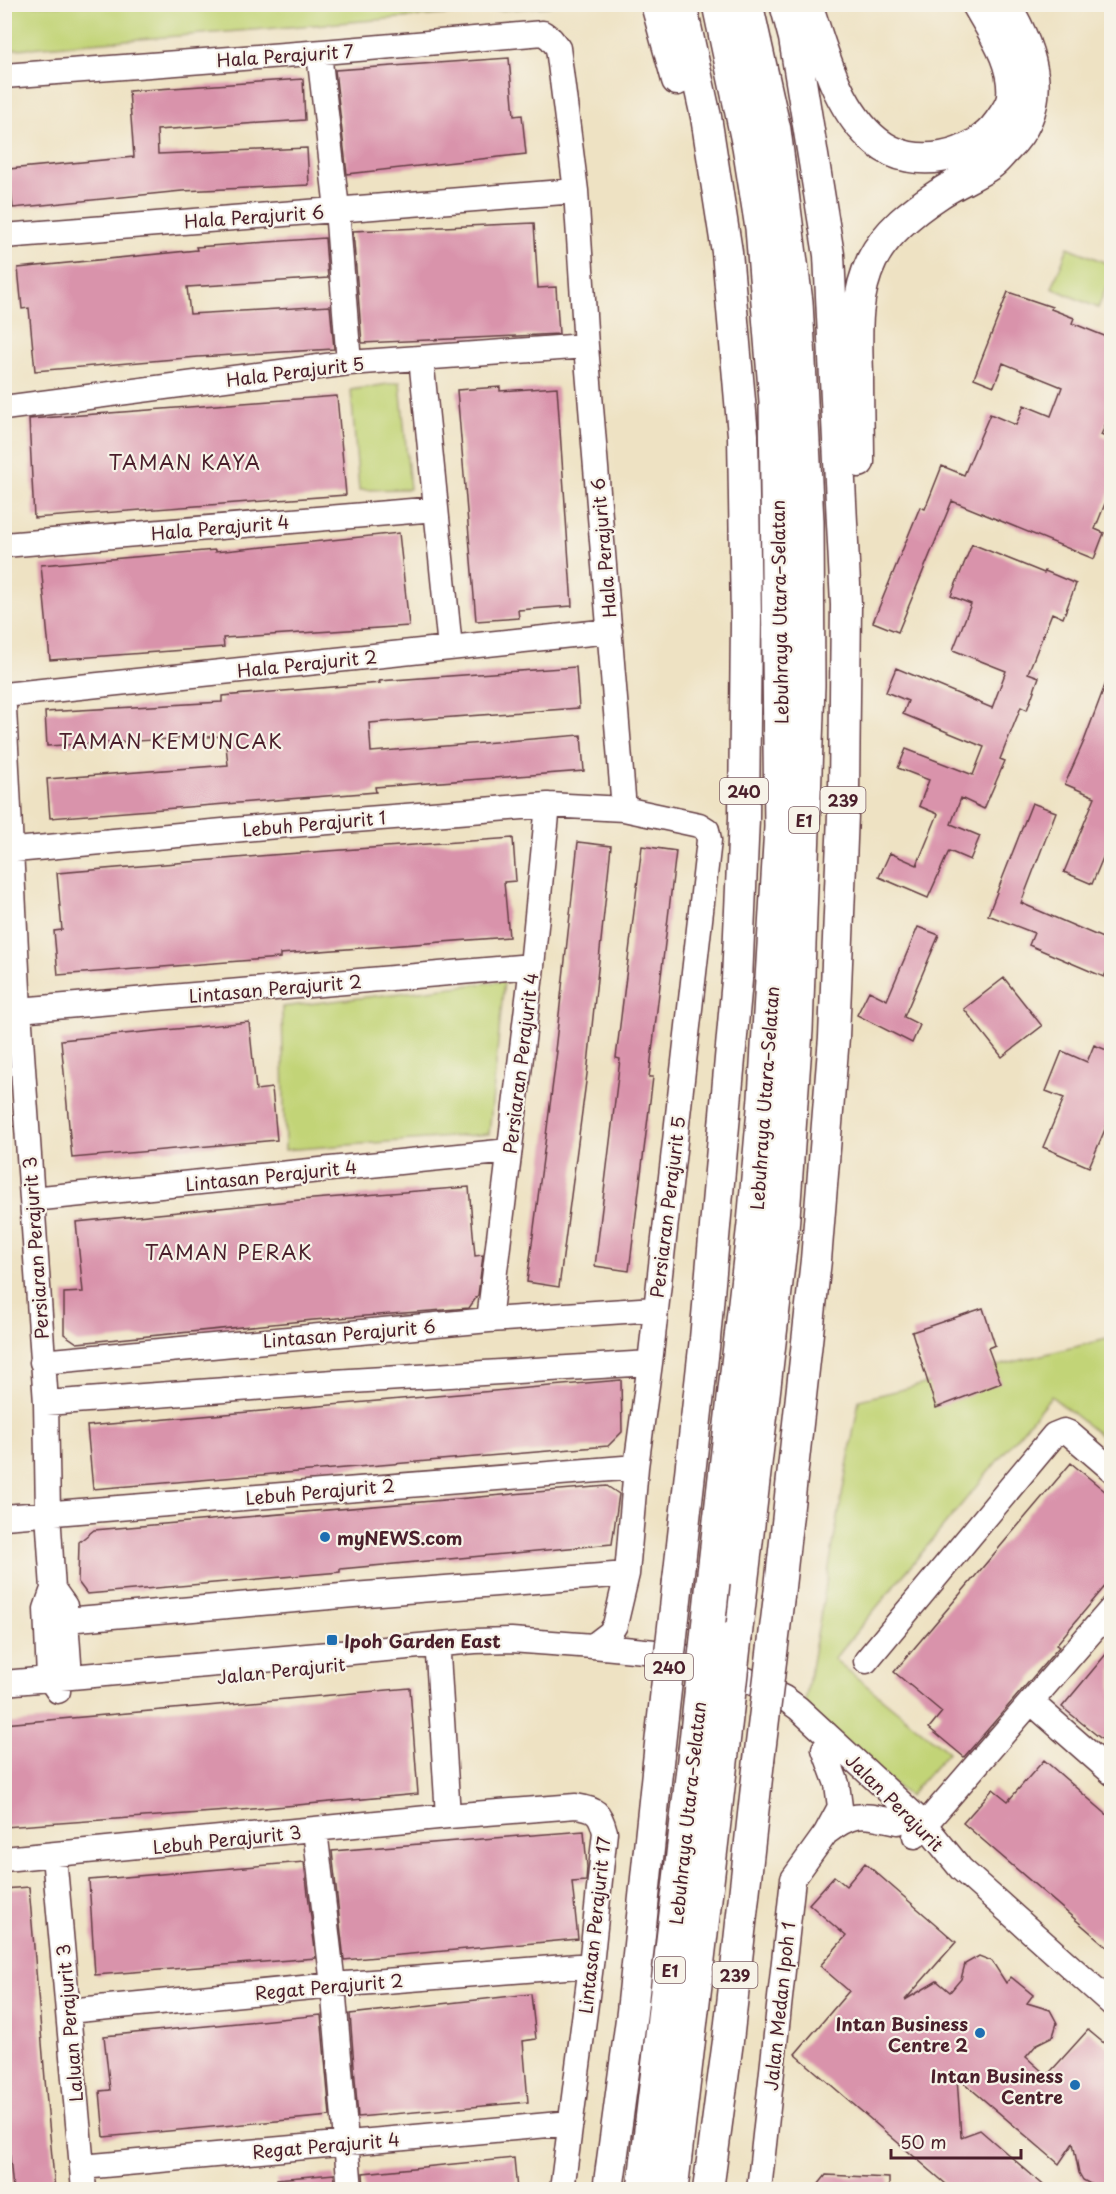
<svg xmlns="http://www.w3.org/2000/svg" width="1116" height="2194" font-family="'Playpen Sans',sans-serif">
<rect width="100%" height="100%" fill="#f7f3e8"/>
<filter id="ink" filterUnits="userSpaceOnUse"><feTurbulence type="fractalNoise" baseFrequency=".0167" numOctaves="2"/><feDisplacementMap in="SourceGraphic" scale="12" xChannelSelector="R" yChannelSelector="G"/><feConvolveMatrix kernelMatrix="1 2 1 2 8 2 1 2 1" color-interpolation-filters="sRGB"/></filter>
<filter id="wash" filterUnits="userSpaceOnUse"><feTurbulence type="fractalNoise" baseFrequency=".008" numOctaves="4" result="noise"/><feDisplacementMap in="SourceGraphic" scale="24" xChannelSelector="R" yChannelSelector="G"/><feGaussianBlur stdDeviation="1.35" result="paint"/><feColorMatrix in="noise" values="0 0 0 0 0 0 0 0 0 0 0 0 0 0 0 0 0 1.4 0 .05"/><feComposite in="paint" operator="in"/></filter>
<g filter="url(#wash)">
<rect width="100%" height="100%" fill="#eee2c3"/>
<!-- green -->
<path fill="#c2d477" stroke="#867a51" stroke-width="1.5" d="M550,5V6L5,50V5Z
M1068,247L1111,265V275L1098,308L1052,288Z
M400,382L410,489L359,490L351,390Z
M504,981L489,1134L285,1150L282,1007Z
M1111,1338V1444L1051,1396L834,1659L948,1752L909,1796L803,1713L859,1400Z"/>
<g id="blocks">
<!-- building -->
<path fill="#d993ab" d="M509,58L514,116L522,115L526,154L347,174L335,70Z
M303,79L305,120L157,130L158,154L307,148L309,185L182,191L13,208L9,169L134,157L129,91Z
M534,223L538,288L556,287L559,334L362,343L353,231Z
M325,238L328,278L187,287L190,314L330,306L334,349L198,357L35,371L29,308L22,309L18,268L197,250L196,247Z
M1008,292L1052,307L1051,309L1074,318L1072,323L1112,339V409L1101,435L1112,440V486L1095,529L1104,533L1094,559L952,501L898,632L873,622L920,507L925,509L942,466L964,475L990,414L1016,425L1024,405L1051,416L1062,387L1003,363L994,386L974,378Z
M500,387V391L557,387L572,606L518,610L519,618L476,621L457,390Z
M337,396L346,495L34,518L29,419Z
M399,533L409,626L223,638L224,647L50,660L41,565L215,550V552Z
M972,544L1044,573L1045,571L1076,584L1063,618L1052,613L1028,673L1039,677L1027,710L1021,707L1000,759L1005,761L984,809L961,798L951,824L980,836L970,860L949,851L928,898L879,877L890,853L917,865L938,814L919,806L929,780L898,768L906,749L973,775L984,747L903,714L908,701L886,692L896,668L992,708L1006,671L953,650L971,604L951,596Z
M576,667L579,708L369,723L371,752L581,735L584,771L375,787L376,792L50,818L47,779L228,765L225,736L47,746L45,712L222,702V696L380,683L379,681Z
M1110,672H1112V836L1092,884L1064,872L1095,797L1065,784L1084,741Z
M1032,803L1056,812L1021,903L1112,942V960L1104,977L1029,945L1034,933L988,915Z
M513,838L516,881L504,882L509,937L280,954V958L58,975L54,931L62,930L57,873L271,855Z
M578,842L611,846L587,1074L559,1287L527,1282L557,1051H555Z
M642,846L676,851L649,1077H653L629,1271L595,1266L620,1059L616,1058Z
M918,927L939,935L904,1017L920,1025L912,1043L857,1015L869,991L887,1000Z
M1004,978L1042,1026L1002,1057L964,1009Z
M249,1022L256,1090L272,1088L277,1140L72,1158L61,1040Z
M1094,1045L1112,1052V1113L1089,1167L1043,1147L1064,1098L1046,1091L1062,1051L1087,1062Z
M469,1187L475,1256L483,1255L478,1295L469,1308L313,1320L77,1343L64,1334V1293L83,1292L76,1222L300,1200Z
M983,1308L995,1345L988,1348L1001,1383L936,1408L912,1332Z
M621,1380L622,1432L608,1446L93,1489L87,1426Z
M1071,1463L1112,1497V1578L1056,1645L1059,1647L964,1757L929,1728L942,1712L894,1672Z
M607,1486L619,1494L612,1544L340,1569V1572L87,1594L78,1582L79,1542L94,1530Z
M1112,1647V1733L1104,1741L1062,1707Z
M410,1688L418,1794L242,1810L4,1827V1724Z
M1044,1760L1112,1819V1951L963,1823L993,1789L1008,1801Z
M584,1831L587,1867L586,1881L572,1882L578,1939L344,1960L332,1851Z
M304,1862L316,1958L95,1975L89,1880Z
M865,1863L956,1942L905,2000L937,1981L950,1992L961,1979L965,1964L979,1956L992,1961L1006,1983L1011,1977L1033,1995L1027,2003L1050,2010L1057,2023L1053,2036L1037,2044L1026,2057L1044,2073L1042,2081L1088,2030L1112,2050V2177L1109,2181L1101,2186L1092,2185L1083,2180L1079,2173L1073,2143L1059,2164L957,2077L961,2137L980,2130L1049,2190H953L795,2054L849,1991L820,1966L846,1936L809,1904L834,1876L846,1886Z
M29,1887L46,2091L55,2190H13L6,2113L4,1889Z
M531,1994L536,2039L523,2041L528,2102L358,2117L350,2014Z
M321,2015L330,2116L104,2137L100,2091L110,2090L104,2036Z
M514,2158L517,2190H364L363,2173Z
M334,2174L336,2190H277V2179Z
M826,2175L889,2178V2190H814Z"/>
</g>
</g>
<g filter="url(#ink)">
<use href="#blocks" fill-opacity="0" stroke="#633c42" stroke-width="1.5"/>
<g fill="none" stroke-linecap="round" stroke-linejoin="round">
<defs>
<path id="minor" d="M319,53L337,209L349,363
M4,76L323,52L543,33L551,39L558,48L576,191L586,346L624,809L699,825L707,830L709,840L650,1363L636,1467L627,1574L615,1625L610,1633L593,1646
M4,236L576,191
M421,358L450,648
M4,408L349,363L586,346
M4,545L436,509
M4,695L610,631
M4,708L19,1010L46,1403L48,1513L53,1589L65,1606L70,1677
M4,851L277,826L548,805L624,809
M19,1010L532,966
M32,1199L509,1151
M489,1320L532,966L548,805
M42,1362L489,1320L655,1309
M46,1403L334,1382L650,1363
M4,1517L636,1467
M53,1589L46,1609L49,1678L58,1691
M66,1620L353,1595L627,1574
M438,1655L448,1816
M866,1661L1054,1435L1064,1431L1069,1433L1112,1470
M4,1683L475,1641L511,1640L593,1646L665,1653L712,1663L784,1698L798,1708L925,1825L961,1869L1112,2004
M1031,1702L1112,1773
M315,1830L333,1985L350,2190
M826,1833C856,1810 863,1815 898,1822
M915,1836L1112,1608
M54,1856L84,2190
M4,1859L448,1816L576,1806C596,1809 600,1812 605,1832L591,1965L562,2190
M68,2011L333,1985L591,1965
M82,2167L571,2123
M759,2190L793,1879L826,1833L840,1807L837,1784L824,1749"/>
<path id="major" d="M656,4L677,80
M807,4C823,51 837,110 877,142C914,172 974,158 999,122C1004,115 1011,105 1012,97C1015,62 993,33 977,4
M859,462C859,433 858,405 858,376C857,336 854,297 872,260C886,232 913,211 939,194C955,183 974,176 990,165C996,161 1001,154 1006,149C1051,105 1034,52 1005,4
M678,1581L705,1339L737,980L744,818L746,620L743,435L727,252L706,117L681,4
M779,1596L816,1260L834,1037L844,790L846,605L829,255L794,38L785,4
M608,2190L632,2012L659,1753
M708,2190L728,2041L759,1760"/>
<path id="highway" d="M713,1582L754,1224L765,1098L781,827L776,401L762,228L749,146L719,4
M735,1637L782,1230L796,1030L808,685L807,522L796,302L774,130L746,4
M644,2190L695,1751
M671,2190L722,1753"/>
</defs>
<!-- minor casing -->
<use href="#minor" stroke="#633c42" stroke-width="27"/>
<!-- major casing -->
<use href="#major" stroke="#633c42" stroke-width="33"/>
<!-- highway casing -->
<use href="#highway" stroke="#633c42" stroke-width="36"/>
<!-- minor -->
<use href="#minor" stroke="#fff" stroke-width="24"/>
<!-- major -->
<use href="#major" stroke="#fff" stroke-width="30"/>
<!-- highway -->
<use href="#highway" stroke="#fff" stroke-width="33"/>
<defs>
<path id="major-bridge" d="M659,1753L678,1581
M759,1760L779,1596"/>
<path id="highway-bridge" d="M695,1751L713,1582
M722,1753L735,1637"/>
</defs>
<!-- major-bridge casing -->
<use href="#major-bridge" stroke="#633c42" stroke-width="33" stroke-linecap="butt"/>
<!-- highway-bridge casing -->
<use href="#highway-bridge" stroke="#633c42" stroke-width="36" stroke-linecap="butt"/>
<!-- major-bridge -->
<use href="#major-bridge" stroke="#fff" stroke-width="30"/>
<!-- highway-bridge -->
<use href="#highway-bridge" stroke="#fff" stroke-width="33"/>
</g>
</g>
<!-- markers -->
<g fill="#1f6fb2" stroke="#f7f3e8" stroke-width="2">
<circle cx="325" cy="1537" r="6"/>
<rect x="326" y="1634" width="12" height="12" rx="3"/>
<circle cx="980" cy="2033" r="6"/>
<circle cx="1075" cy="2085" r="6"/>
</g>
<g text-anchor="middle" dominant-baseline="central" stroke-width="4.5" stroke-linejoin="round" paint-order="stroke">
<!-- shield labels -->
<g fill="#f7f3e8" stroke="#7e5f64" stroke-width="1.5">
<rect x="720" y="778" width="48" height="26" rx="4.5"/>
<rect x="820.5" y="787" width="45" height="26" rx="4.5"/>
<rect x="789" y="807" width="30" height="26" rx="4.5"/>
<rect x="645" y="1654" width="48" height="26" rx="4.5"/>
<rect x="655" y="1957" width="30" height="26" rx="4.5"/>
<rect x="712.5" y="1962" width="45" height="26" rx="4.5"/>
</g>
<g font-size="16" font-weight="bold" fill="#4a1f2b">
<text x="744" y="791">240</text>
<text x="843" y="800">239</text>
<text x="804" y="820">E1</text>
<text x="669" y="1667">240</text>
<text x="670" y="1970">E1</text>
<text x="735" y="1975">239</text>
</g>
<!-- street labels -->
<g font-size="18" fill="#4a1f2b" stroke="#f7f3e8">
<text transform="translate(285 55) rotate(-4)">Hala Perajurit 7</text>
<text transform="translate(254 216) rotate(-4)">Hala Perajurit 6</text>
<text transform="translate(295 371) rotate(-7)">Hala Perajurit 5</text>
<text transform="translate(220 527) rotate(-5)">Hala Perajurit 4</text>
<text transform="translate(603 548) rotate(-95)">Hala Perajurit 6</text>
<text transform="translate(779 612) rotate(-91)">Lebuhraya Utara–Selatan</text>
<text transform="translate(307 663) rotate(-6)">Hala Perajurit 2</text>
<text transform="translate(314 823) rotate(-5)">Lebuh Perajurit 1</text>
<text transform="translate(275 988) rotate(-5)">Lintasan Perajurit 2</text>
<text transform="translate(520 1063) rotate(-83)">Persiaran Perajurit 4</text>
<text transform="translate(764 1098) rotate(-86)">Lebuhraya Utara–Selatan</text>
<text transform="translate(271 1175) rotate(-6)">Lintasan Perajurit 4</text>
<text transform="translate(667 1207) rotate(-83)">Persiaran Perajurit 5</text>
<text transform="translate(35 1248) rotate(-94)">Persiaran Perajurit 3</text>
<text transform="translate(349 1333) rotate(-5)">Lintasan Perajurit 6</text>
<text transform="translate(320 1491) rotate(-5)">Lebuh Perajurit 2</text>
<text transform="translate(281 1670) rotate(-6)">Jalan Perajurit</text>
<text transform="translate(895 1802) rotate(45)">Jalan Perajurit</text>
<text transform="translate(687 1813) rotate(-84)">Lebuhraya Utara–Selatan</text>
<text transform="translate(227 1839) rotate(-6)">Lebuh Perajurit 3</text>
<text transform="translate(594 1925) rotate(-84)">Lintasan Perajurit 17</text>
<text transform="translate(329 1986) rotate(-5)">Regat Perajurit 2</text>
<text transform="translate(779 2006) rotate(-84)">Jalan Medan Ipoh 1</text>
<text transform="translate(69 2023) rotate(-95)">Laluan Perajurit 3</text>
<text transform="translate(326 2145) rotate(-5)">Regat Perajurit 4</text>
</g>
<!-- poi labels -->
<g font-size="18" font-weight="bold" fill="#4a1f2b" stroke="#f7f3e8" text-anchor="start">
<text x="337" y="1537">myNEWS.com</text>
<text x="344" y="1640">Ipoh Garden East</text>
<text x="968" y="2023" text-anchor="end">Intan Business<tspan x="968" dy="21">Centre 2</tspan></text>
<text x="1063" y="2075" text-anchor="end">Intan Business<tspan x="1063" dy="21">Centre</tspan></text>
</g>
<!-- neighbourhood labels -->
<g font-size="20" letter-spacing="1.5" fill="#4a1f2b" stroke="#f7f3e8">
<text x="185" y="462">TAMAN KAYA</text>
<text x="171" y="741">TAMAN KEMUNCAK</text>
<text x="229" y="1252">TAMAN PERAK</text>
</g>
</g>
<!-- margin -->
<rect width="1116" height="2194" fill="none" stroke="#f7f3e8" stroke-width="24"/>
<!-- scale -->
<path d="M891 2149v9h130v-9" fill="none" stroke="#4a1f2b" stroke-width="3"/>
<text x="900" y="2149" font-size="18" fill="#4a1f2b" stroke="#f7f3e8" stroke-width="4.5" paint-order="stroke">50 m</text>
</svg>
